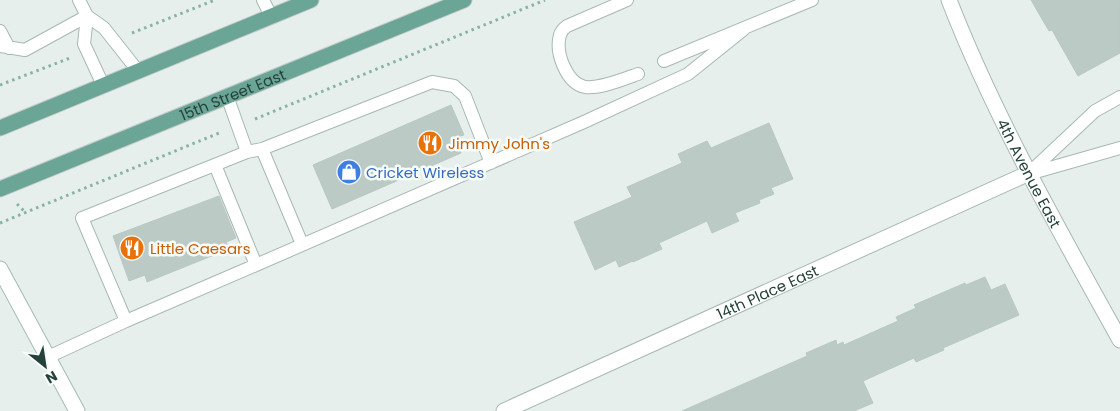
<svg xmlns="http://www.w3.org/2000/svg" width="1120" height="411" font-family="Poppins,sans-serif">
<rect width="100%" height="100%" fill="#e6efeb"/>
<!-- building -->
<path fill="#bbcac4" stroke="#b8c9c2" d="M1031,0H1120V53L1078,76L1052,30L1049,31Z
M451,105L464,135L460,136L465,148L460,151L461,153L332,209L313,165Z
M769,123L793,179L771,188L774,194L759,200L760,203L735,213L739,221L712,233L707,221L659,243L662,249L633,262V261L619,267L616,260L595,270L574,222L632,197L627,187L682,163L678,154L707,141L711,148Z
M219,196L236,238L226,242L229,249L147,282L145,275L129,281L113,236Z
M985,277L991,290L1005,284L1019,315L943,348L944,350L916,362L914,358L863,381L873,403L854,411H682L807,356L806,353L836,340L837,345L843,342L844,345L898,321L896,317L916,308L914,305L965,283L966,285Z"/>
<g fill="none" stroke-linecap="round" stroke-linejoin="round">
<defs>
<path id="lane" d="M79,0L87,16L104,28L138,71
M263,0L271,16
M627,0L567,26C564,28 561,32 560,35C555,52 566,83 585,87C600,89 624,79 638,74
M87,16L84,44L103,85
M0,31L9,48
M0,46L25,50L87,16
M664,61L812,0
M227,96L247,152
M262,149L302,244
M215,165L256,265L126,321L82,218L247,152L262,149L432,82L454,86L465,96L491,163
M1029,173L1095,111L1120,97
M1032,173L1120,148
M256,265L584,122L688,74L744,29
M48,357L126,321"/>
<g id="street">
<path id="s1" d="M949,0C995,118 1059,230 1120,340"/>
<path id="s2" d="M504,411L1029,173"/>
</g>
<path id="secondary" d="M0,269L77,411"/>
<g id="primary">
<path d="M0,128L311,0"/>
<path id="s3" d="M0,189L464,0"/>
</g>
</defs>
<!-- lane casing -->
<use href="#lane" stroke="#a8b8b2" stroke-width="14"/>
<!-- street casing -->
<use href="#street" stroke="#a8b8b2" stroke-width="17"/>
<!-- secondary casing -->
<use href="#secondary" stroke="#a4bbb3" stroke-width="17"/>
<!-- primary casing -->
<use href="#primary" stroke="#c2cac8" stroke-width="17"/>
<!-- path -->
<path stroke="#86b3a5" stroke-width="3" stroke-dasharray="2.5 4" stroke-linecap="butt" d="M132,33L215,0
M0,85L70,58
M255,119L545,0
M17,204L25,212
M0,223L219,133"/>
<!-- lane -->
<use href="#lane" stroke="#fff" stroke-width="12"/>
<!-- street -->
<use href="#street" stroke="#fff" stroke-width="15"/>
<!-- secondary -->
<use href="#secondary" stroke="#fff" stroke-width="15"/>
<!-- primary -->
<use href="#primary" stroke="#6aa596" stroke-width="15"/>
</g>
<!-- icons -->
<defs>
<symbol id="restaurant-disc" viewBox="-11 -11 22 22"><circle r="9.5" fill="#e8710a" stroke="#f7fbf9"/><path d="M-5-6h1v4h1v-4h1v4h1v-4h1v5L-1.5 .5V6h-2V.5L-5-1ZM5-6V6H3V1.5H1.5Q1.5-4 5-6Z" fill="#fff"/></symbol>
<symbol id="shop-disc" viewBox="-11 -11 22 22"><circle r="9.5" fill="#3f7fe0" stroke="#f7fbf9"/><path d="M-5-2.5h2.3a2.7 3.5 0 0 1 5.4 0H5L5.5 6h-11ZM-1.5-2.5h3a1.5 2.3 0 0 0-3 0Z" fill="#fff"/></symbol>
</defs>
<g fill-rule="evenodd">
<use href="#restaurant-disc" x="416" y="129" width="28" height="28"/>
<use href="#shop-disc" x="335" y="158" width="28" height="28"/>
<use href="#restaurant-disc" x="118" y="234" width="28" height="28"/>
</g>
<g text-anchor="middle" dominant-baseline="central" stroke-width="5" stroke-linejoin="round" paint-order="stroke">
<!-- street labels -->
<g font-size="15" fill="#24423a" stroke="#f7fbf9">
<text stroke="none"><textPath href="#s3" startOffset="251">15th Street East</textPath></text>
<text stroke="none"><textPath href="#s1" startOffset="191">4th Avenue East</textPath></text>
<text stroke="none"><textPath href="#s2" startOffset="289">14th Place East</textPath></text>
</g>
<!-- food labels -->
<g font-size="15" fill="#c56008" stroke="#f7fbf9" text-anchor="start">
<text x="448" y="143">Jimmy John's</text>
<text x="150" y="248">Little Caesars</text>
</g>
<!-- shop labels -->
<g font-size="15" fill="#366cbe" stroke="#f7fbf9" text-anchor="start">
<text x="366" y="172">Cricket Wireless</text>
</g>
</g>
<!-- north arrow -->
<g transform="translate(45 366) rotate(150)" stroke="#f7fbf9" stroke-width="4" paint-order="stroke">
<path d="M0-4L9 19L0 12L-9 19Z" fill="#24423a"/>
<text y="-8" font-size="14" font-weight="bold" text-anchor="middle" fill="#24423a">N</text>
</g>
</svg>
